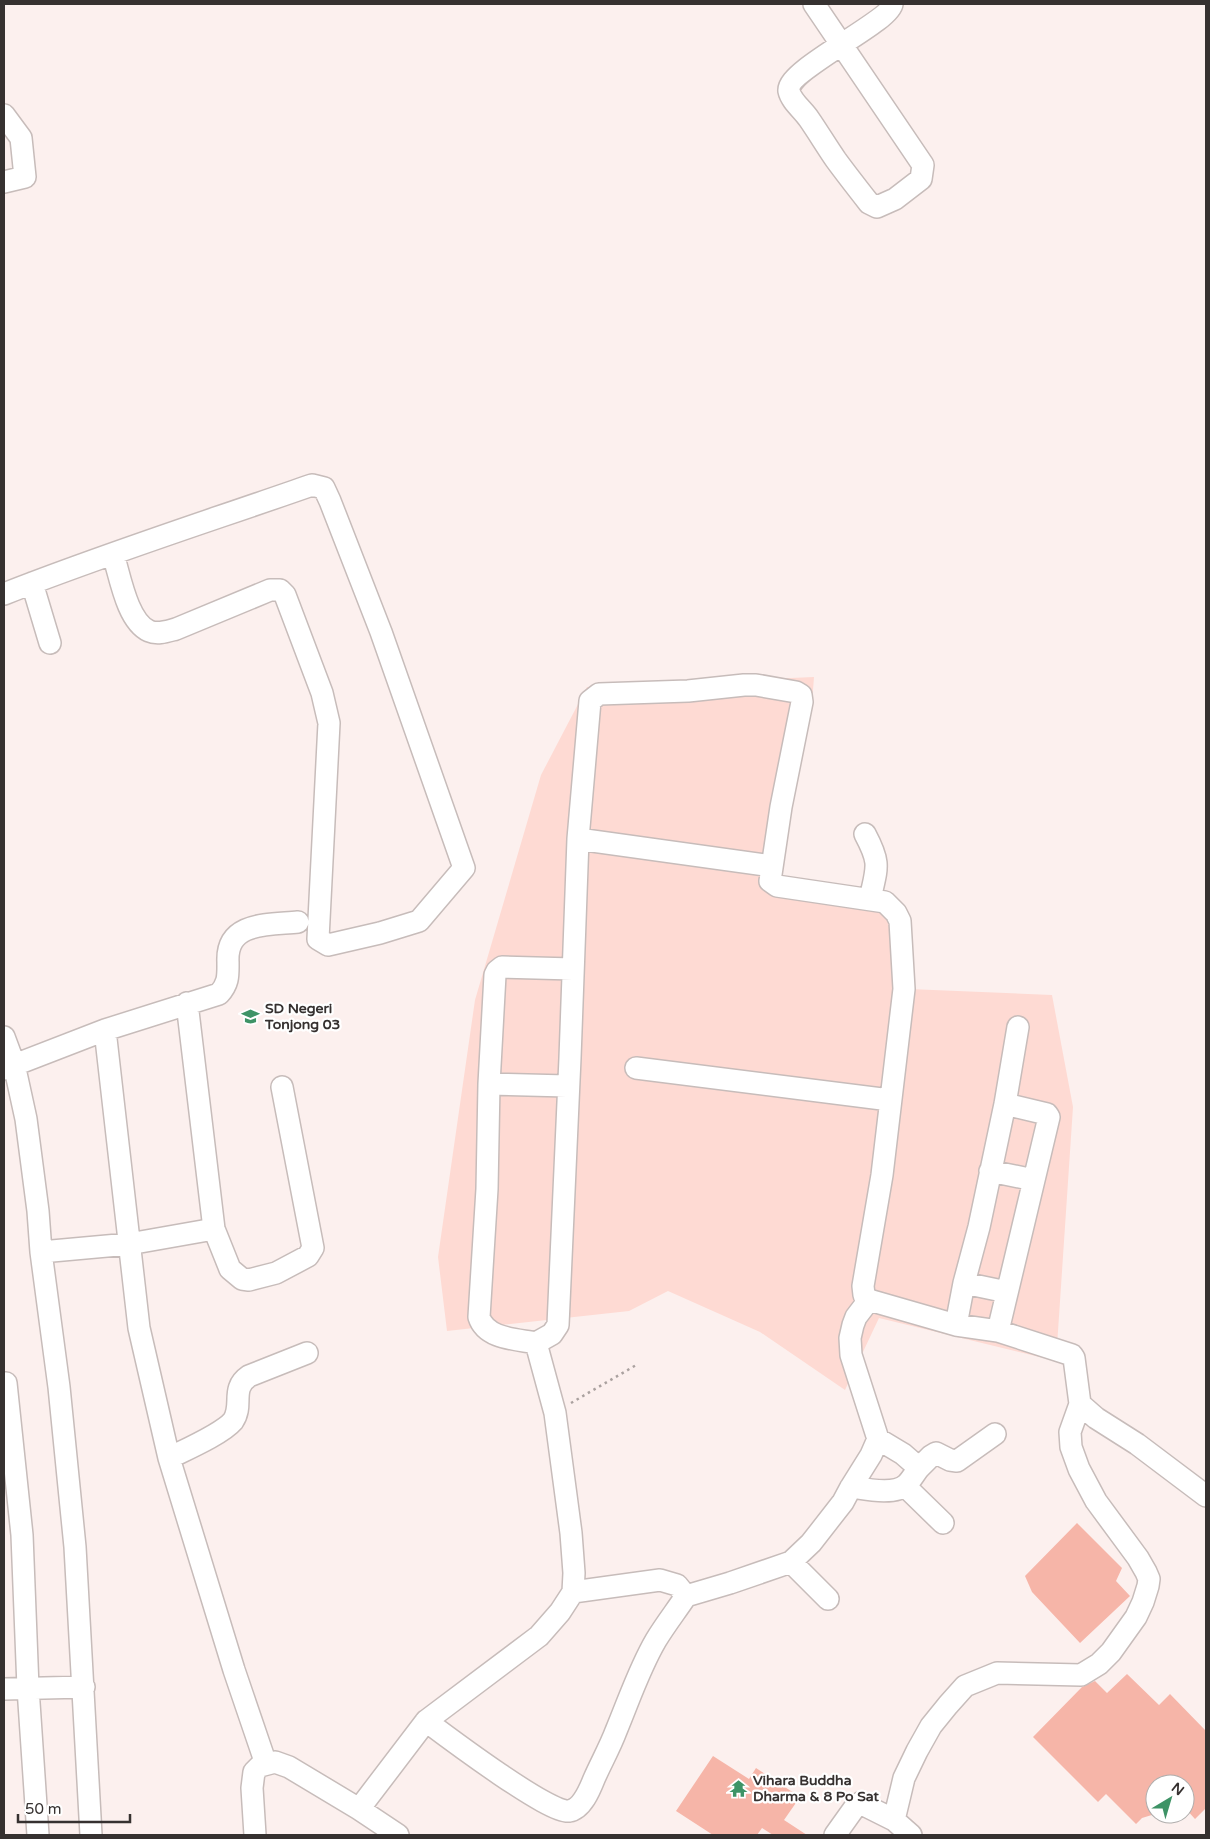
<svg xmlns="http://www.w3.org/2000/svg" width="1210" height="1839" font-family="'Varela Round',sans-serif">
<rect width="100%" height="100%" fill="#fcf0ee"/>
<!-- green -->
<path fill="#fedad3" d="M814,677L812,703L777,881L891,899L906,907L909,989L1052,995L1073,1107L1056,1361L879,1318L845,1390L760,1332L668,1291L629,1311L447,1331L438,1257L475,1000L541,775L587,687Z"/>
<!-- building -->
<path fill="#f6b5a8" d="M1077,1523L1122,1568L1116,1581L1130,1596L1080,1643L1032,1592L1025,1576Z
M1127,1674L1159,1705L1170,1694L1206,1731V1808L1195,1819L1185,1808V1784H1155V1814L1142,1818L1136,1824L1106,1794L1098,1802L1033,1737L1082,1687L1095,1681L1107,1693Z
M713,1756L749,1779L756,1768L800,1797L784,1820L807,1835H773L762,1828L757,1835H713L676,1811Z"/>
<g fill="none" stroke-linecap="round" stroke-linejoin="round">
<defs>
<path id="minor" d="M814,4L923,165L921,179L895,199L877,207L869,203C858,189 847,175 836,160C827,147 818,132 809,119C803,110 791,101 789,91C786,70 890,22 892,4
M4,115L21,138L25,177L4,182
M32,583L50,643
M4,594C105,554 209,521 312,485L324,488L330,501L381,632L464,868L419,921L380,933L328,945L318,939L329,723L322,693L285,595L280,590H270L176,629C168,631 158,635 149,631C127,621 120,576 113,554
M865,834C881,864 877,867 870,899
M578,839L772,866
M573,969L502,967L497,971L495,975L489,1084L487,1189L479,1317C486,1339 516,1339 536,1343L552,1334L558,1325L570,1058L578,839L590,701L599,694L688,691L744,685H756L796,692L801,695L802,702L781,807L770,881L777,886L885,902L896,913L900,921L904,989L882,1175L863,1286L864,1295L869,1300L956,1325L998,1331L1072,1355L1074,1358L1080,1404
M187,1003L214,1229L230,1269L242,1279L249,1280L276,1273L308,1256L313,1248L282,1087
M105,1030L139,1328L169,1458L234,1670L266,1764
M4,1037L14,1064L26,1119L38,1211L41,1252L59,1387L75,1547L91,1835
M636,1068L890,1100
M4,1069L105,1030L219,994C229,983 228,975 228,962C226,921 269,925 298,922
M489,1084L567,1086
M990,1171L1034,1180
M41,1252L129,1244L214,1229
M964,1283L1007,1292
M956,1325L964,1283L979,1227L1005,1104L1018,1027
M998,1331L1049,1117L1047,1114L1005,1104
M6,1383L22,1535L28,1688L38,1835
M169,1458C185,1450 222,1434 233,1421C244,1405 230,1389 249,1376L307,1353
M919,1468L931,1456L936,1453L950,1460L957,1461L995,1434
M905,1486L943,1523
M851,1487C865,1489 895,1496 907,1484C911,1480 915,1473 919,1468L903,1454L878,1439
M791,1562L828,1599
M573,1592L660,1580L677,1585L686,1596L730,1583L791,1562L811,1543L843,1502L851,1487L871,1455L878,1439L851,1355L850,1338L853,1325L856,1317L869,1300
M4,1689L84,1687
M426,1721L539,1636L560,1612L573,1592L574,1573L571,1533L555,1413L536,1343
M359,1809L426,1721C446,1736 551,1815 569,1811C582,1809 590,1789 594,1779C601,1763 610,1747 616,1731C629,1700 639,1669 656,1640C665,1625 676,1611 686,1596
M255,1835L252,1788L254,1772L260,1766L275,1762L289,1767L359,1809L398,1835
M835,1835L855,1807L860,1803L894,1820
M911,1835L894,1820L904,1778L917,1751L931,1726L948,1705L965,1686L997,1673L1081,1675L1099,1664L1111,1652L1136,1617L1143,1602L1148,1586L1149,1579L1146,1572L1138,1558L1096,1501L1079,1469L1071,1447L1070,1432L1080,1404L1096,1418L1137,1444L1206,1496"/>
</defs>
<!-- minor casing -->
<use href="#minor" stroke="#c7bcba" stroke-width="24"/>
<!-- path -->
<path stroke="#aaa19f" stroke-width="2.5" stroke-dasharray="2.5 4" stroke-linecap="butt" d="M571,1403L638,1364"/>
<!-- minor -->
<use href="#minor" stroke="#fff" stroke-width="21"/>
</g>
<!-- icons -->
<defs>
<symbol id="school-bare" viewBox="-9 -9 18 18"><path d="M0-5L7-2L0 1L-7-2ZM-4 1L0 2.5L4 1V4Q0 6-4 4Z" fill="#3e9366" stroke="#fff" stroke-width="2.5" paint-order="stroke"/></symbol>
<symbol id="temple-bare" viewBox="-9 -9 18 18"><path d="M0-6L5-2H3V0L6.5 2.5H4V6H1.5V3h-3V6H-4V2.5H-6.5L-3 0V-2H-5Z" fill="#3e9366" stroke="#fff" stroke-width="2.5" paint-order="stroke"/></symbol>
</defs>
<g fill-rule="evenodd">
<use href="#school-bare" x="238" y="1004" width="25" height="25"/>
<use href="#temple-bare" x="726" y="1776" width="25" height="25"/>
</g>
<g text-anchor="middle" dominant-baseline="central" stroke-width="4.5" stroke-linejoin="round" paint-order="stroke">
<!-- poi labels -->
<g font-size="14" font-weight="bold" fill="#363130" stroke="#fff" text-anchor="start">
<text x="265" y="1008">SD Negeri<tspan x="265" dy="16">Tonjong 03</tspan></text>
<text x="753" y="1780">Vihara Buddha<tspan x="753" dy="16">Dharma &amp; 8 Po Sat</tspan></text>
</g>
</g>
<!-- border -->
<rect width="1210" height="1839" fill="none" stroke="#363130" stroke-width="10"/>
<!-- north arrow -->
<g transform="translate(1170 1799) rotate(38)"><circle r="24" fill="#ffffff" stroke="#afadac"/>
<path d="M0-4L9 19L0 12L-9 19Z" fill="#3e9366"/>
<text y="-8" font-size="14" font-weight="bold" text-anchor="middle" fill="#363130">N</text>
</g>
<!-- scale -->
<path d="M18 1814v8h112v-8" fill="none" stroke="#363130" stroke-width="2.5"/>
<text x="25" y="1814" font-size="15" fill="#363130" stroke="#ffffff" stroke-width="4" paint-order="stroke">50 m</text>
</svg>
